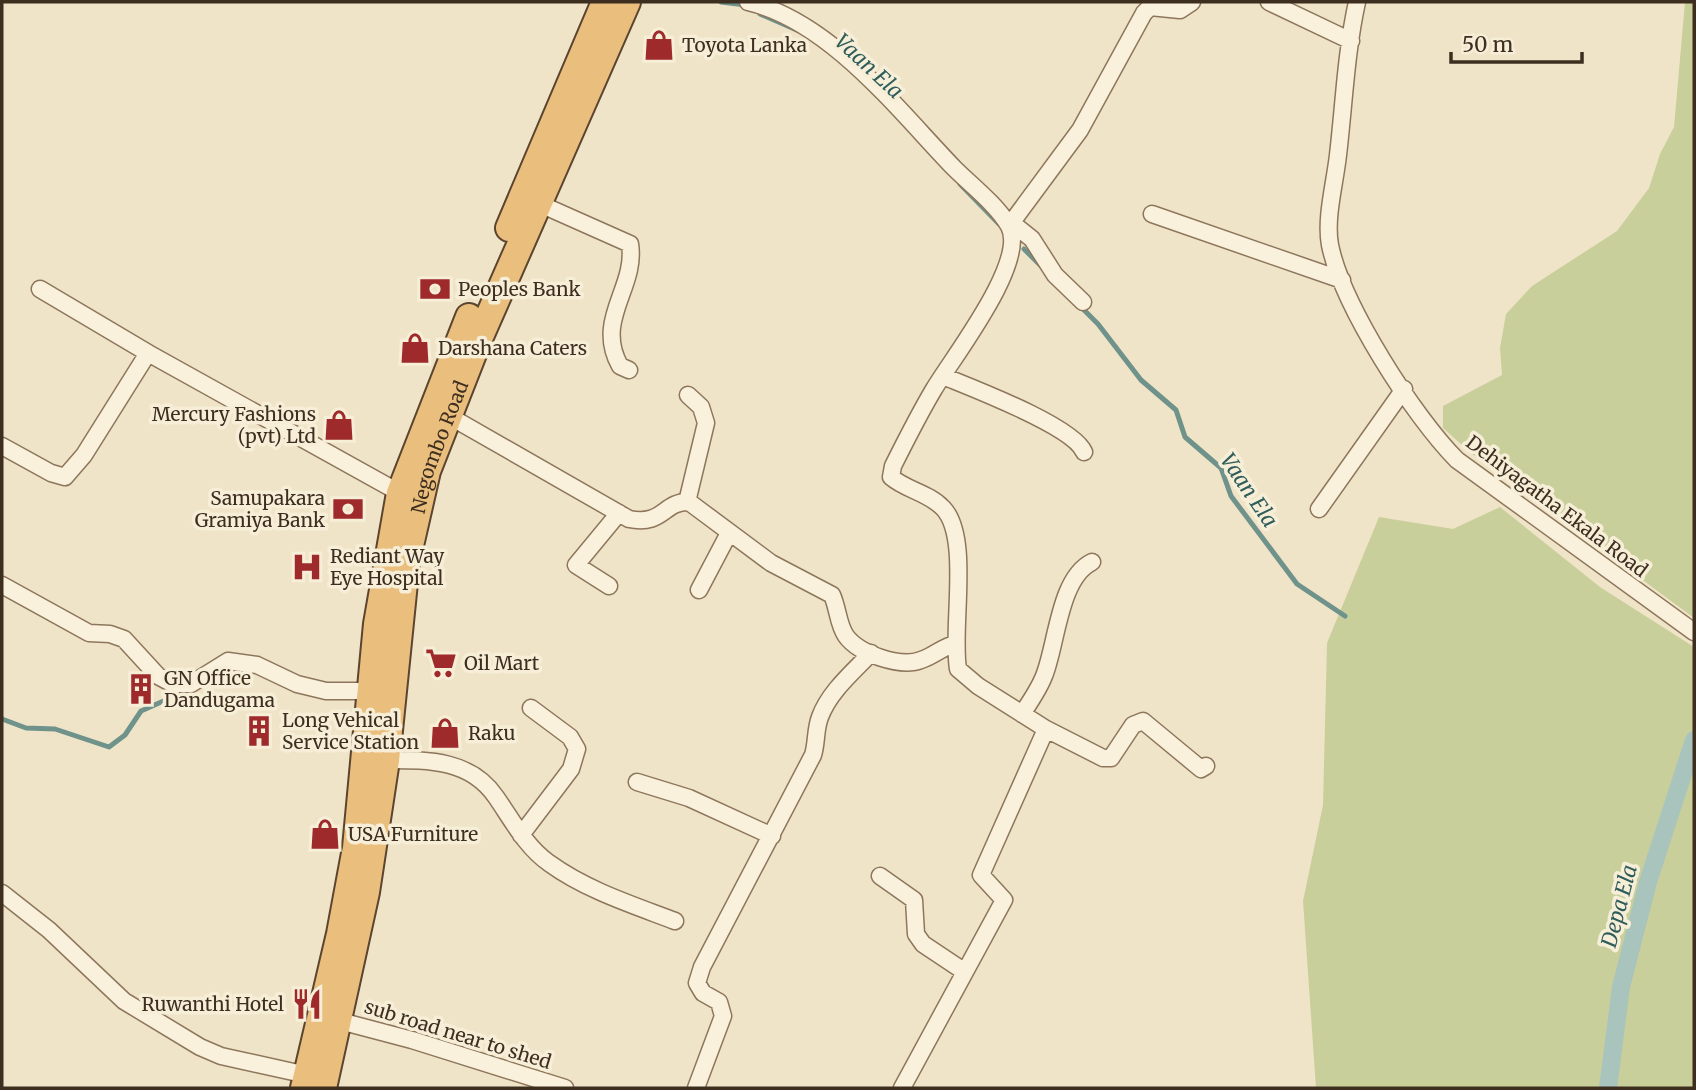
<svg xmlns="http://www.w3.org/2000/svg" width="1696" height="1090" font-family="Merriweather,serif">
<rect width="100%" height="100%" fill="#f0e4c8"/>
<!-- green -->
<path fill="#c9cf9b" d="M1685,2H1694V618L1471,453L1443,428V406L1502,375L1500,348L1506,314L1532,286L1617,231L1649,188L1660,154L1674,127Z
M1500,507L1600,587L1694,647V1088H1316L1303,901L1323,805L1327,643L1379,517L1453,529Z"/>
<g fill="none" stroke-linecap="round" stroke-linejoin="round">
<!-- stream -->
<path stroke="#6f938a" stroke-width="5" d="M721,2L746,5
M760,14L799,31
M960,184L999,224
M1024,249L1043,268
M1079,305L1098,324L1141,380L1176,410L1185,437L1221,468L1231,496L1297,584L1345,616
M223,673L251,671
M2,719L26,728L55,729L109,747L125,735L141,711L186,691"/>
<!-- canal -->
<path stroke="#a9c4bc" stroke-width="18" d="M1608,1088L1621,987L1648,882L1694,740"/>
<defs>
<path id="minor" d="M748,2C830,21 898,110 954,168C971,185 997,205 1009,226
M1269,2L1351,41
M1357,2C1346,52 1344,104 1338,155C1335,183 1325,218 1330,245C1342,305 1414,417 1457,460L1694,632
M540,204L630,244C637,288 594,319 620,366L629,370
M1152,214L1342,280
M1012,223L1032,239L1055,275L1083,302
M40,289L148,353
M943,376C972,388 1073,426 1084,452
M449,416L629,519C664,526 663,501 689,502L771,563L832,595C838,608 838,625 846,636C859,654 901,668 921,660C934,656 942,647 955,644
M2,446L51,473L65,477L84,455L148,353L400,493
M687,502L706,423L701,407L688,395
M1319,509L1404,389
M2,585L89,633L110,634L124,639L158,676L173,684H191L228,661L257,665L297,684L326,691H371
M609,586L576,565L619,513
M699,590L729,533
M1022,714C1030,702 1039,689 1044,676C1057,644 1059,578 1092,562
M1046,729L1103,758H1111L1133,725L1143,721L1201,769L1206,766
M386,760C427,760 470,759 496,797C512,820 526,847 549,863C586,890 633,905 675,921
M637,782L689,798L772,836
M521,835L571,769L577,749L570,737L531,708
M880,876L914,900L916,934L923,944L965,972
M2,893L49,930L124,1001L200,1047L221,1056L307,1075
M340,1021L412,1040L565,1088
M696,1088L723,1016L719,1002L703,993L697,983L702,967L813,755C817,742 815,730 820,717C829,692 853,672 871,653
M902,1088L1004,900L981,875L1046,729L978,686L958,669C951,628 971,537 943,508C929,493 906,490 891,477L893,466C906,440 919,414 934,389C953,357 1028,262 1009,226L1080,130L1144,13L1150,7L1180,10L1192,2"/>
<g id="trunk">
<path d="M509,228L605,2"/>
<path d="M304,1088L340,934L356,848L377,624L400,493L469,317"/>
<path id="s1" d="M323,1088L366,892L386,760L406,563L427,471L478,341L627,2"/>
</g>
</defs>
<!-- minor casing -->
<use href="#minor" stroke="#8d765c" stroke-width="19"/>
<!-- trunk casing -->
<use href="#trunk" stroke="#5b4430" stroke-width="30"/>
<!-- minor -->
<use href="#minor" stroke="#faf1dc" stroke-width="16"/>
<!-- trunk -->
<use href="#trunk" stroke="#eabe7c" stroke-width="26"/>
</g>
<!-- icons -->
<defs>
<symbol id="shop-bare" viewBox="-9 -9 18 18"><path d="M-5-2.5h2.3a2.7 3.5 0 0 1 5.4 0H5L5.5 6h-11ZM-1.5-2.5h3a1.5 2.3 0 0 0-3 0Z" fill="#9e2a2b" stroke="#f7eed8" stroke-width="2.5" paint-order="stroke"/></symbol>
<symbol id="bank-bare" viewBox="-9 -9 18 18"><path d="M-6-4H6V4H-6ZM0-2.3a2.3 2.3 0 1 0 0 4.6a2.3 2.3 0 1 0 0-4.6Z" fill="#9e2a2b" stroke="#f7eed8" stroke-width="2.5" paint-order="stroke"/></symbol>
<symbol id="hospital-bare" viewBox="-9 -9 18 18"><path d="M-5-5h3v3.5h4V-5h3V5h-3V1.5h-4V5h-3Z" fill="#9e2a2b" stroke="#f7eed8" stroke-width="2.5" paint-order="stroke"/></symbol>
<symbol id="supermarket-bare" viewBox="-9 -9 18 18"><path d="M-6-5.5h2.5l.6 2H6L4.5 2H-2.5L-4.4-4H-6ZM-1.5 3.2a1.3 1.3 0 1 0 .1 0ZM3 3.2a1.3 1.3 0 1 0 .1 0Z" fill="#9e2a2b" stroke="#f7eed8" stroke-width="2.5" paint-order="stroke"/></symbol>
<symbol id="building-bare" viewBox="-9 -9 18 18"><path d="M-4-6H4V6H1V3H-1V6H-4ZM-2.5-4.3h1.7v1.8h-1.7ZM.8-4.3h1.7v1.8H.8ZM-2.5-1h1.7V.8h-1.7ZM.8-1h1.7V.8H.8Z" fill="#9e2a2b" stroke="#f7eed8" stroke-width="2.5" paint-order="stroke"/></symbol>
<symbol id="restaurant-bare" viewBox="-9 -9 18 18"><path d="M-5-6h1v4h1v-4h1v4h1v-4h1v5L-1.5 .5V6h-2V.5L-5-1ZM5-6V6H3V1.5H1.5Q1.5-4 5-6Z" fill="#9e2a2b" stroke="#f7eed8" stroke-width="2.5" paint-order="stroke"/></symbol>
</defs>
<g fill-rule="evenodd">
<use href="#shop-bare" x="637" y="23" width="44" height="44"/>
<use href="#bank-bare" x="413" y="267" width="44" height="44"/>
<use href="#shop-bare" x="393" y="326" width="44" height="44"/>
<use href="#shop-bare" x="317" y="403" width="44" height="44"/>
<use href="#bank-bare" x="326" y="487" width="44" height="44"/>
<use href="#hospital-bare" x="285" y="545" width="44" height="44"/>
<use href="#supermarket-bare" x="419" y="641" width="44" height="44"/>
<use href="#building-bare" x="119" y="667" width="44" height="44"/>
<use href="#building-bare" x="237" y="709" width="44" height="44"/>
<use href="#shop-bare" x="423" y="711" width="44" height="44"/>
<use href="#shop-bare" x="303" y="812" width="44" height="44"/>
<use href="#restaurant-bare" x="285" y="982" width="44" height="44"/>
</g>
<g text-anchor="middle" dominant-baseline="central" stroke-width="7" stroke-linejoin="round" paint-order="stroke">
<!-- poi labels -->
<g font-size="19" fill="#3d2e20" stroke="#f7eed8" text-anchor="start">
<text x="682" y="45">Toyota Lanka</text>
<text x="458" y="289">Peoples Bank</text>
<text x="438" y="348">Darshana Caters</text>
<text x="316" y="414" text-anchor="end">Mercury Fashions<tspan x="316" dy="22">(pvt) Ltd</tspan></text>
<text x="325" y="498" text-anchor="end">Samupakara<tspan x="325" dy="22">Gramiya Bank</tspan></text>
<text x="330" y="556">Rediant Way<tspan x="330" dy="22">Eye Hospital</tspan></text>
<text x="464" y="663">Oil Mart</text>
<text x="164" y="678">GN Office<tspan x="164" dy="22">Dandugama</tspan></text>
<text x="282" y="720">Long Vehical<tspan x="282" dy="22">Service Station</tspan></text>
<text x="468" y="733">Raku</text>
<text x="348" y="834">USA Furniture</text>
<text x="284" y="1004" text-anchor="end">Ruwanthi Hotel</text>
</g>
<!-- street labels -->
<g font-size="19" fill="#3d2e20" stroke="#f7eed8">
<text stroke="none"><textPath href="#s1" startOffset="653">Negombo Road</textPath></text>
<text transform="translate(1557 506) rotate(37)">Dehiyagatha Ekala Road</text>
<text transform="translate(458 1034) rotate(17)">sub road near to shed</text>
</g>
<!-- water labels -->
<g font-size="21" font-style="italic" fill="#2f5d5a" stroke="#f7eed8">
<text transform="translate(869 66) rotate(43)">Vaan Ela</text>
<text transform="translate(1249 490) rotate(56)">Vaan Ela</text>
<text transform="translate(1619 906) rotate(-75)">Depa Ela</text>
</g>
</g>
<!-- border -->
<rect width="1696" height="1090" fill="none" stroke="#3d2e20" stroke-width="7"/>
<!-- scale -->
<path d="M1451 52v10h131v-10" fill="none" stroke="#3d2e20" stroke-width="3.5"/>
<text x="1462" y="52" font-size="21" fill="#3d2e20" stroke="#f7eed8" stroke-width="5" paint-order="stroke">50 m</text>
</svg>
